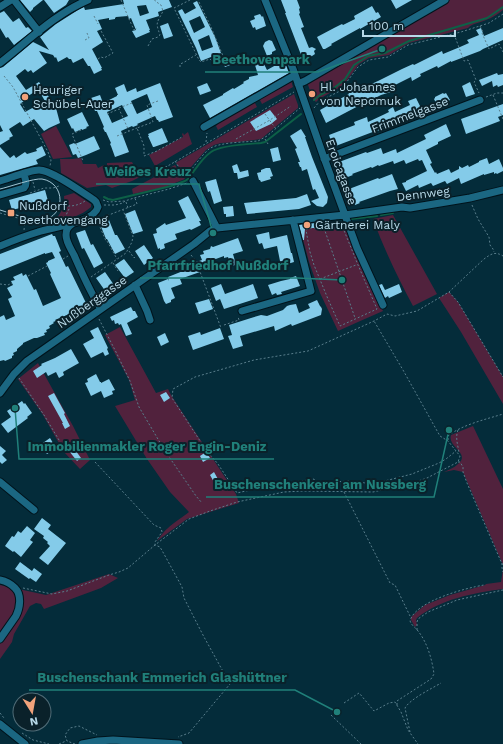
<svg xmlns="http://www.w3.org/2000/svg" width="503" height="744" font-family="'Work Sans',sans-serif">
<rect width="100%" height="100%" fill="#042c3a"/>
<!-- green -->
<path fill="#51223d" d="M450,0H503V10C498,14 492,18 486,20C480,23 473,23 468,28L409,43L389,55L369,58L359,64L345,83L337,89L319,99L316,102L313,99L307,82Z
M291,80L293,87L262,104L259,98Z
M294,94L298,105V108L261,139L238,142L221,143L214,145L206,150L184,175L176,163L177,162Z
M254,101L257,107L218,130L216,126L223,118Z
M56,126L72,157L53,159L41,134Z
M188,132L192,144L155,166L149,155L183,137L182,134L183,133L184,135Z
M81,158L83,164H96L98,168L104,165L105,167L107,166V163L132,162L140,177L132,181L112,188L106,185L87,188L61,173L60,159H72Z
M175,165L185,179L165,187L133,194L132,189L162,173V172Z
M74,193L91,204V207C81,216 69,219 55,221C61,212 65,207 64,196Z
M393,215L437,294L413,306C398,278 384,249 373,219Z
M321,223H346L364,267L383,311L358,322L338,331L320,293L309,262L301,232H304L305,229L308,228L321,227Z
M449,292L458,302L503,377V404L461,332L439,298Z
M120,327L156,393L168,389L171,395L236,494L239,503L187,519L157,541C167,526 175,523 189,512L170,492L147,459L115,406L135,400L129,380L105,335Z
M38,363L73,426L90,460L80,469L64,452L43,415L18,379Z
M473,426L503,489V565L463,472L454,470L444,472C448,470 454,468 458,464C471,453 447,447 451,435Z
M503,569V589C473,593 441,599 417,618L416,620L417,625L415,627L411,620V617L425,605L450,595L485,585L486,584L501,582Z
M109,574L118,578L101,588L44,609L41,604L36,603L30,606L14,634L12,642L0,659V585L46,595Z"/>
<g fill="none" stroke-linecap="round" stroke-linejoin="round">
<!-- stream -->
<path stroke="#0d6047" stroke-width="2" d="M314,100L320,95L334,88L339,84L345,79L354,65L368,56L385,53L409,41L487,18L503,7
M104,197L108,199L113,200L171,186L185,181L188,179C195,170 202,158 211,152C220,145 248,144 261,143L265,142L301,114
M381,215L393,213
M351,219L377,216"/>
</g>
<!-- building -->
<path fill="#84cbe9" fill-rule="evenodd" d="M20,0H43L33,8V9L30,12Z
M44,0H69L66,5L54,13Z
M123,0H169L172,7L158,12L159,16L146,20L150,30H149L150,32L136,38L132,31L136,30L131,18L129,19L128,16L116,17L115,18V19L109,20V18L98,20L102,29L97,31L103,42L92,49L102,68H101L102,70L94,74L90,66H88L83,58L73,63L71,59H69L67,57L58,62L56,57L55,58L53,55L39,51L47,63L33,73L31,70L28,72L25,69L16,76L26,90L39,82L56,108L60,123L49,128L44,131L34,119L23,126L20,122L9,129L13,136L9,138L10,139L0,145V132L3,131L0,125V68L3,67L33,42L49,50L40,37L56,24L78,10L84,7L85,10L124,4ZM146,5L149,13L140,16L137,6ZM36,91L37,92L39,91L45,101L25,112L20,104L29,97L28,96Z
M281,0H297L300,8L299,9L300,13L299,14L304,27L301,28L309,48L312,47L316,49L314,51L315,54L312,56L303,60L285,13H286Z
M391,0H412L396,9Z
M197,1L215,37L221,53L201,61L196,48L178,11L182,9L185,14L196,8L193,3ZM200,16L205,27L194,33L189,21ZM209,35L213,47L202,51L198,40Z
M372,6L376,13L378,12L381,17L360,29V28L331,44L332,45L325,49H323L317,37L334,28L342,24L343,25L355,19L354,16Z
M4,11L13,22L19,18L26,28L28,27L32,31L14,45L8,37L6,38L0,28V13Z
M260,14L262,17L263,16L266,26L256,30L255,27L253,28L250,21L255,19L254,16Z
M168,23L173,36L164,39L160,26Z
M481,28L484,36L503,28V40L483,49L480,51L451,62V61L438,68L437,66L420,74L421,76L412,81L411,77L395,85L396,87L393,89L394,91L381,95L365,103H364L326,123L320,110L349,94L348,92L352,90L353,91L366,85L367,86L378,81L402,69L413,64L414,65L442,51L443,54L460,47L469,43L467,40L479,35L476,30Z
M269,40L272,41L276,50L272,52V54L267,56L263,46L265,42Z
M236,57L238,62L225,67L223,63Z
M262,60L267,70L276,65L275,63L284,60L289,73L210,118L203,105L223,95V94L233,88L234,89L244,83L243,82L249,79V77L258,75L255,65L258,64V62Z
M497,73L498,75L503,74V85L498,87L497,85L493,87L492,81L482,86L479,80Z
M470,82L475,94L466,97L462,86Z
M160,83L173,117L159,122L158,120H157L155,116L137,124L138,125L133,127L132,126L121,131L129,152L115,157L111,146L110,144L111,143L106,132H105L103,128L104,127L97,111H95L93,106H94L91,98L100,95L103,103L117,96V95H118L115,88L124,84L127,92L136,88L137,92ZM147,94L152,107L137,114L131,101ZM122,105L128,116L112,123L107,112Z
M207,83L211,91L200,95L197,87Z
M443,93L444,94L446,93L450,100L446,102L447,104L443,106L442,105L438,107L434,99L435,98V97Z
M416,98L423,112L418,115L391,126L390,125L379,131L378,130L333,147L329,135L355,125L354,122L367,117L368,122L385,114L389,112L388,110L393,107L395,112L410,105L408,101Z
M503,104V115L498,117L500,121L466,134L461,119Z
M270,110L277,119L271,124L256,131L250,122Z
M82,112L89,126L86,127L87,128L82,130V129L75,132L73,128L72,129L67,119Z
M446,124L451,136L438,142V144L426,150L432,163L430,164L435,173L436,172L437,174L449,169L451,173L459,169V166L462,168L468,165L469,167L479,162V161L487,158L489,164L499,159L503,168V171L497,174L496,173L494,174V172L484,175V174L461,184L459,178L447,184L445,181L433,186L431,183L419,188L418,185L406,191L402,183L406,182V181L427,171L422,160L419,161L418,159L408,163L406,164L404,160L394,164L393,161L379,166L378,165L372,168L371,167L352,174L353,175L345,178L339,162L366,152L367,153L381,148L383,154L396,149L397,153L426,139L424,135Z
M162,128L168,142L154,147H153L148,136H149L148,134Z
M301,129L306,137H305L312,157L328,197L327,203L323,207L317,206L311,201L319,198L315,189L313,190L307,169L302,171L301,167H300L298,162H300L295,149L297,148L290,136Z
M94,136L100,149L86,155L78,158L76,154L73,155L69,145L74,143L75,144Z
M42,146L46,155L36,160L38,164L0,175V147L10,158L14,155L16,158L25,152L27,154L37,151L36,149Z
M278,147L281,160L273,162L270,149Z
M237,164L240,172L248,170L249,176L238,179L237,173H238H234L232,166Z
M266,168H270L273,176L270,177L271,179L261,182L260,180H259L257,173L261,172V170Z
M392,174L398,189L390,191L359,202L360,203L355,205L349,189L378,178L379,179Z
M216,179L222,201L214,204L210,191L208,192L205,182Z
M45,190L48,201L12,210L9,200Z
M307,194L311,205L299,209L247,214L244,203L296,198Z
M188,196L201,221H199L201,225L191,230L190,229L175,234L177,239L164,244L165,248L160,250V248L158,249L153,234L157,233L156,229L165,223L166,225L186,218L178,201Z
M233,206L234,216L226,217V214H224L223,207Z
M135,210L143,231L133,234L125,214Z
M109,220L115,235H117L125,249L115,254L107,239H106L100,224Z
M316,223L315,228H308V229H305L304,240H303L299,225Z
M85,230L91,245L93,244L103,263L94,268L84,248L82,249L76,233Z
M269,232L270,239L287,235L291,253H292L294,262L281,266L277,246L264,249L262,243L259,244L256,235Z
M52,234L53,236H55L61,251L59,252L66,267L68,266L86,303L84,304L85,306L80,309L77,310L78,311L69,315V314L67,315L55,320L56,321L53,322L54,323L49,326L50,328L46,330L47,332L44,333L45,335L37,338H34L23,343V344L17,349V351L13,353L14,355L12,356V358L5,361L4,360L0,361V317L4,315L6,320L15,316L8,299L12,297L7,288L13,285L11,281L15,280L13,277L22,273L23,276L26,274L34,290L36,289L43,306L61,298L50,274L51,273L46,263L48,262V261L55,258L52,252L45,254V253L0,271V254Z
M238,238L243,251L233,254L236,265L231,266L228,257L224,258V256L213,260L215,265L199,270L200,272L180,279L182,284L171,288L175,298L171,300V302L166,304L164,301L158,283L168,279L169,281L168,277L183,271L182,267L202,260L200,255L204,254L203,251L210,249L211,246L213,247Z
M144,245L153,258L144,265L135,251Z
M124,259L134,272L125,278L115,265Z
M105,272L114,285L106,292L96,278Z
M296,276L300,286L281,292L282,294L277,295L276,293L272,295L268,285L281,281L290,279V278Z
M221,284L225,294L253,284L258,298L224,309L220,299L216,301L211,288Z
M382,284L385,290L399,284L402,292L389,298L388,296L385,298L379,285Z
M209,299L213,309L199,314L195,303Z
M317,300L320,306L321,307L322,309L321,315L292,326L291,324L275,331L274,326L240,336L243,346L233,349L228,336L232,335L229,325L251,318L261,315L267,316L283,310L287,306L290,305L296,304L299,313L310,308L308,304Z
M131,307L133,311H135L138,317L127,323L132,334L126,336L121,324L119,325L118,323L115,324L114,320L112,321L110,317Z
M98,327L108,348L107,349L109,354L105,356L103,352L91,358L83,344L94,338L90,331Z
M220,328L224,339L193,350L188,336L200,332L201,335Z
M165,333L169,342L161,346L157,337Z
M71,349L79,363L63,372L64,375L59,378L56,372L48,376L46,372L37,378L33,371L42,365L41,364L55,358Z
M96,374L100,382H101V383L109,379L115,390L112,391L113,394L104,398L101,391L91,396L85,383L88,382L87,379Z
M166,392L170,398L164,402L160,395Z
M54,393L65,413L64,414L70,426L65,429L62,423H63L48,396Z
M22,401L24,404L25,403L32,413L27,417L28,418L8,433L1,424L11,417L7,411Z
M50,438L56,448L47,454L40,445Z
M0,446L6,451L2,455L7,460L2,464L0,462Z
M73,447L81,458L77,461L69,451Z
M206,452L210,458L203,462L200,456Z
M214,472L219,481L215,484L210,475Z
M42,518L51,525L48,529L66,543L48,565L39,558L50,546L47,543L48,542L43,538L44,536L34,529Z
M27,526L35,533L30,540L33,542L21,557L14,551L13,552L5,546L12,536L14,537L18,531L21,533Z
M20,562L32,571L34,568L42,574L36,582L30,578L29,579L15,569Z"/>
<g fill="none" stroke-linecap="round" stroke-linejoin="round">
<defs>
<path id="minor" d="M14,0L39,32
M265,0L293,69L323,155L357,248L383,305
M0,7L11,0
M0,63C28,41 55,14 88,0
M298,84L305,81L445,0
M204,127L295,75
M324,159L480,100
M0,181C10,178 30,170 39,170C52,170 83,193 94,200L96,202L98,207C94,223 52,227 38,232C25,236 12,241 0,246
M193,181L217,228
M0,195L24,188C28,184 25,179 24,174
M72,224C68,227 66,229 66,235C66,242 71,249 74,255C82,273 90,292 101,309
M135,285L147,311L150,320
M242,311L311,291L293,220
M0,393L14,374L27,361L194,244L210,231L217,228L345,215L402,207L410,208L470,198L503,190
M0,482L34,510
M0,580C5,581 11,584 15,588C22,595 20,608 16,616L0,639
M0,724L25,744
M82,744L98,741L113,740L179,744"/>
</defs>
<!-- minor casing -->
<use href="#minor" stroke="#00131b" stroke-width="9"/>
<!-- path -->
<path stroke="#597e8c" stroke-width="1" stroke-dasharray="2 2" stroke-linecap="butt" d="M121,0L129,19L134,30L137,28
M190,0L174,8L199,60L201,62L210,59L212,61L223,56L211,27L198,0
M94,16L98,24
M480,26L483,32L482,33L489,49L499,44L503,52
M454,34L464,61L468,60L476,80L474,82L479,93
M85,40L89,38L87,33
M148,46L152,39L158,37L160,35C155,21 157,24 163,11L161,5L155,1V0
M98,59L101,57L104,58L113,53L100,29
M180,67V64C186,62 190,58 196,55
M4,76L13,87L48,152L51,160L50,166
M493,95L503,119
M486,97L497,93H503
M158,101L147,105L153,122L137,128L144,146V156L157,151L182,137
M119,108L132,103
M314,108L320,101L340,91L358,67L369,60L388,57L408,45L461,32L489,23L503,14
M107,114L119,109L129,131
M265,114L276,129
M81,130L72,134L83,161
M117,136L137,128
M236,139L270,120L291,106
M265,139L268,144
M206,142L207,133
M175,161L185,177
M166,166V167L294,92
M185,178C192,169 201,156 209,149C219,142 246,142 258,141L267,136L300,108
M33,182L35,190
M30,193L44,188H53L59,186
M103,200L109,202L125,201
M126,202L128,208
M104,205H115L123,203L125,201L134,198L169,189L187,183
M472,205L478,219L489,237L490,245L493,249L494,252
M68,206C74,206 79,205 85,201
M0,213L39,224
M65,218L67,213L70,207
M96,220L137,204L135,198
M97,220L106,241H107L117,259
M323,224L324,228L355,318
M310,228H343L358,265L377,309L340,326L328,299L314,265L310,252L306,230Z
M24,230L25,221
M129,251L134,258L136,256
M191,255L196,261L221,328
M63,259L68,256
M113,263L118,271
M28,276L47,266
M91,277L126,253L132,242L133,236L123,210
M320,279L356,265
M0,284L8,285L12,283
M99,292L104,300
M449,292L458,302L503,377
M99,319L116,352L130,381L139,407L165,451L196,496L202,503
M224,325L239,320L238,317
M19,378L44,415L62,445
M458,430C455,438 458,445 459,453
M448,440V436C461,425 487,419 503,414
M95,462L154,525L161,528L162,532L155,542V545L160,547L164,554L182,587L184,598L204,637L230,684L189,733L178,737
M458,462H460L463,467V472L467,483L502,564
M315,483L350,481L373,484L412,474L439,463L446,459L456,451
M304,490L315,483L314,479L268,486L237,493L218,464L206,450L172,398L173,389L195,377L254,360L308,351L374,321L387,314L395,316L417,311L427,305L449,292L484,259C491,254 495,251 503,256
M344,492L390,583L395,585L410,616
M503,564H502V568L503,572
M23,588L52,594L67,591L109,575L119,572L128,568L155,545L189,519L210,511L237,502L284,492L303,491L373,492L410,484L427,478L458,462L460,456L448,441L440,436L436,429L403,370L374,321
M417,630V622L418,619L428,612L457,600L503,590
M344,703L359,693L360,694L374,711L389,703L395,702L401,712L408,730L418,744
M397,705V701L400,699L431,679L434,674C432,659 427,642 418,631C415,627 412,626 410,621C415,601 466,588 484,585
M0,713L4,718
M331,715L361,744
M410,732L405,708C410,699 431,689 441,683
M22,733L33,740L49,744
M59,744L66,741
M75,744L67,741L65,735L70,728L79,726L97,735"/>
<!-- minor -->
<use href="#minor" stroke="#1b6782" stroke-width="7"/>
<!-- tram -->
<path stroke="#a0c3d2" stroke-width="1" d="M0,189C9,187 34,178 42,179C66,183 66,217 42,220C33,221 10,213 0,210"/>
</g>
<!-- markers -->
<g fill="#f1a27b" stroke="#0a212a" stroke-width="1.5">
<circle cx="312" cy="94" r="4"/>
<circle cx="25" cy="97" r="4"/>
<rect x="7" y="209" width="8" height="8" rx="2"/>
<circle cx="307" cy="225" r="4"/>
</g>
<g text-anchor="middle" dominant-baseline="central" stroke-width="4" stroke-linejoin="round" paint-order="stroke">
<!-- poi labels -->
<g font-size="12" fill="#b7d9e8" stroke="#0a212a" text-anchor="start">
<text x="320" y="87">Hl. Johannes<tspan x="320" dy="14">von Nepomuk</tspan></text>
<text x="33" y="90">Heuriger<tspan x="33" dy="14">Schübel-Auer</tspan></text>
<text x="19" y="206">Nußdorf<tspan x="19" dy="14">Beethovengang</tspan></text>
<text x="315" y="225">Gärtnerei Maly</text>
</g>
<!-- street labels -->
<g font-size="12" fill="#b7d9e8" stroke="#0a212a">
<text transform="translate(410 115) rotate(-21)">Frimmelgasse</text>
<text transform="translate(341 172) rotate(70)">Eroicagasse</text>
<text transform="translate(423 194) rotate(-7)">Dennweg</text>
<text transform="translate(92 302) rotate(-35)">Nußberggasse</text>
</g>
</g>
<!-- callouts -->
<path fill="none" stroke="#20807a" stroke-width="1.5" d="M382 49L318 72H205M213 233L199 184H96M342 280L297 278H140M15 408L19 459H274M449 430L434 497H206M337 712L295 690H29"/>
<g fill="#20807a" stroke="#0a212a" stroke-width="1.5">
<circle cx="382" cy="49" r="4"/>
<circle cx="213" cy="233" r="4"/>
<circle cx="342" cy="280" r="4"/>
<circle cx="15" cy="408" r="4"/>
<circle cx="449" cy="430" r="4"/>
<circle cx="337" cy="712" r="4"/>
</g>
<g font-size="13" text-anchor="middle" font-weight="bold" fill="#20807a" stroke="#0a212a" stroke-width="4" stroke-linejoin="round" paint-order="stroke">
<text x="261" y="64">Beethovenpark</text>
<text x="148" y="176">Weißes Kreuz</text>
<text x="218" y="270">Pfarrfriedhof Nußdorf</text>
<text x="147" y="451">Immobilienmakler Roger Engin-Deniz</text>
<text x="320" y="489">Buschenschenkerei am Nussberg</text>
<text x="162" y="682">Buschenschank Emmerich Glashüttner</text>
</g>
<!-- north arrow -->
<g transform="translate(32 712) rotate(169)"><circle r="19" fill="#0a212a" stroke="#4f6b76"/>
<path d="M0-3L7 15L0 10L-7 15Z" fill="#f1a27b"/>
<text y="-6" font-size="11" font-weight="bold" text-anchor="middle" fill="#b7d9e8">N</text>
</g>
<!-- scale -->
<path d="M363 30v6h92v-6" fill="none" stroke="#b7d9e8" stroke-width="2"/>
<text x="369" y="30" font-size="12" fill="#b7d9e8" stroke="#0a212a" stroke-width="3" paint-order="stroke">100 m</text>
</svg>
